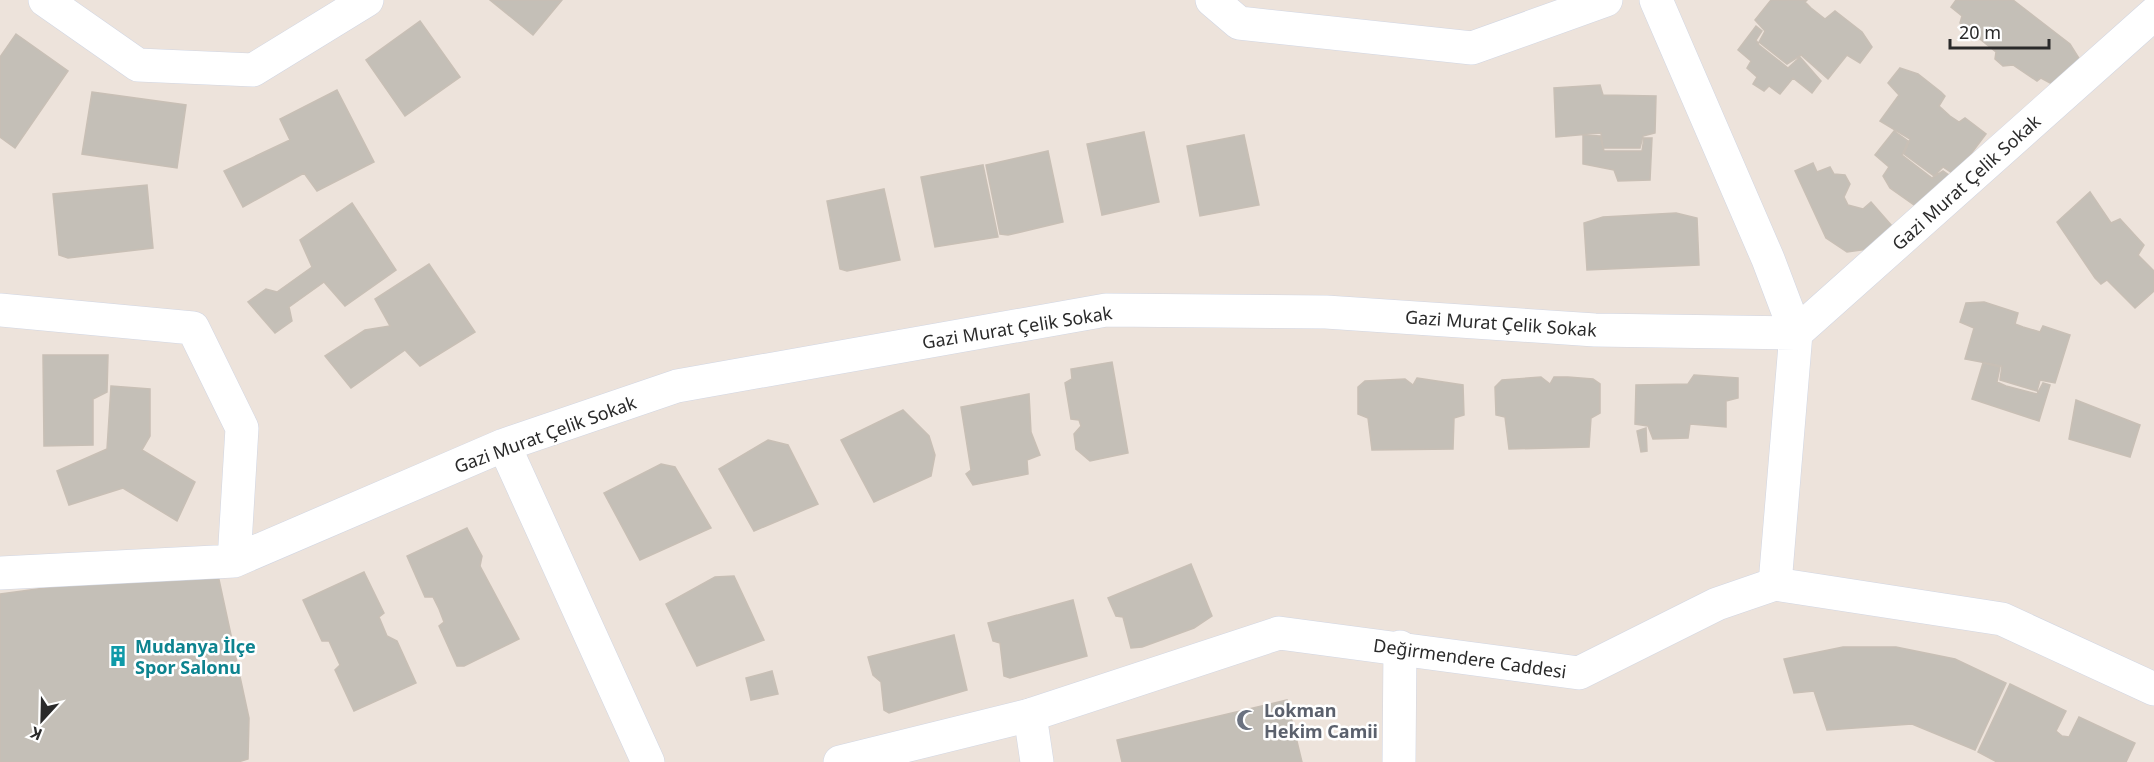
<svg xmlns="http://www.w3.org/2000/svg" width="2154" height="762" font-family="'Noto Sans',sans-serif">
<rect width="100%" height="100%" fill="#ede3db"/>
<!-- building -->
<path fill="#c4bfb7" stroke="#c8bfb5" stroke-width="1.5" d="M490,0H562L533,35Z
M1771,0H1807L1805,2L1811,8L1825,19L1835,11L1862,32L1872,47L1860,63L1847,55L1828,79L1801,55L1787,64L1759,42L1765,31L1755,20Z
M1956,0H2013L2070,44L2080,60L2054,85L2041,78L2037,81L2013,65L2003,66L1995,59L1996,52L1960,23L1962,16L1951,7Z
M420,21L460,77L405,116L366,60Z
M1756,26L1762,31L1756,40L1759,45L1788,68L1800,57L1821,81L1812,93L1793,78L1780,94L1769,86L1764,91L1753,84L1757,77L1747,68L1751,61L1738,50Z
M16,34L68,71L15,148L0,137V57Z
M1900,68L1918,74L1941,92L1945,96L1939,106L1950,116L1959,122L1965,118L1986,134L1955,175L1943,167L1934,176L1904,154L1910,139L1880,121L1899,95L1888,83Z
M1600,85L1603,95L1656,96L1655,133L1643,136L1640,148H1603L1601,133L1556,137L1554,88Z
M337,90L374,162L317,191L304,173L243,207L224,171L290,140L280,119Z
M92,92L186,105L177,168L82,154Z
M1894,131L1908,141L1902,155L1932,178L1943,171L1949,175L1917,207L1890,188L1883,176L1889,167L1875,155Z
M1144,132L1159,202L1102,215L1087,144Z
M1244,135L1259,205L1200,216L1187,146Z
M1583,135L1600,136L1604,151H1642L1644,138H1652L1650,180L1618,181L1614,170L1583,164Z
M1048,151L1063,222L1008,235L1000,234L986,165Z
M1813,163L1817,172L1830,167L1834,174L1845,175L1850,184L1844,197L1848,205L1863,209L1871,202L1892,226L1868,249L1847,252L1826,238L1795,171Z
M983,165L998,237L935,247L921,177Z
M147,185L153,248L68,258L59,255L53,194Z
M884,189L900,260L847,271L840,269L827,201Z
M2090,192L2111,223L2120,219L2144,245L2138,255L2154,271V291L2135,308L2107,280L2101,284L2095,278L2057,222Z
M352,203L396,270L345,306L324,282L289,307L292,321L275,333L248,302L266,289L277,292L312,267L300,240Z
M1676,213L1697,218L1699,265L1587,270L1584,223L1603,217Z
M429,264L475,332L420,366L405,350L351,388L325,356L365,330L390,326L375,299Z
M1984,302L2018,313L2015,324L2023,327L2040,332L2043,326L2070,335L2055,383L2040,380L2037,391L2000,380L2002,366L1965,359L1974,328L1960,322L1966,303Z
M43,355H108L107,392L93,399V445L44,446Z
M1112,362L1128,453L1090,461L1076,449L1074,434L1081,426L1079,420L1071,419L1065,383L1072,379L1071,369Z
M1983,363L2000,367L1997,382L2006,386L2037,394L2043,383L2050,385L2039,421L1972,399Z
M1694,375L1738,378V398L1726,401V427L1690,424L1688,438L1653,439L1648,426L1635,424L1636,385L1688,384Z
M1541,377L1550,384L1554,377H1568L1593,379L1600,384V413L1591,418L1589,447L1509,449L1505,417L1496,415L1495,387L1502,380Z
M1417,378L1463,385L1464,415L1454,418L1453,449L1372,450L1368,418L1358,414V387L1365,381L1405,379L1413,385Z
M111,386L150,389V436L142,450L195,482L177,521L123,488L69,505L57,471L107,449Z
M1029,394L1031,432L1040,455L1027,460L1028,474L973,485L966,474L971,470L961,407Z
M2076,400L2140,425L2130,457L2069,439Z
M903,410L929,436L935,455L931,476L874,502L841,440Z
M1646,428L1647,451L1641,452L1637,431Z
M768,440L788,445L818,504L754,531L719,469Z
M661,464L675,467L711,528L640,560L604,493Z
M467,528L482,556L480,566L519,639L464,666H457L439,626L444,622L439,609L433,597H425L407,556Z
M1191,564L1212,616L1194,628L1142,647L1131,648L1123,617L1116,616L1108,598Z
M186,569L218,575L249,718L248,759L238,762H0V594Z
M364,572L384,613L379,617L387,636L397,641L416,683L354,711L335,670L340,665L329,641H322L303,600Z
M734,576L764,640L697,666L666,604L715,577Z
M1073,600L1087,656L1010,678L1004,676L1000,643L993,641L988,623Z
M954,635L967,690L889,713L884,710L881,682L873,675L868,657Z
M1843,647H1896L1955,659L2006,683L1975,750L1912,724L1827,730L1814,691L1794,693L1784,659Z
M772,671L778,694L751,700L746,678Z
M2010,684L2066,711L2056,731L2062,736L2069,737L2079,717L2135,743L2126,762H1997L1978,752Z
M1287,700L1302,762H1122L1117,740Z"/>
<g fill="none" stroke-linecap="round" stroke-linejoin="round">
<defs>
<path id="street" d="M45,0L138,65L253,70L367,0
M1212,0L1239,23L1472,48L1606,0
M1656,0L1768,259L1796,333L1775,584
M0,310L193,328L242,428L234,561L504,445L677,386L1106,310L1326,312L1595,330L1796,333L2154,14
M504,445L648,762
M0,573L234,561
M1030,715L1037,762
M1399,762L1400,647"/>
<path id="secondary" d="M840,762L1030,715L1279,633L1579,673L1717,604L1775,584L2002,619L2154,689"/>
</defs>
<!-- street casing -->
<use href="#street" stroke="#d1d6e3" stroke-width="34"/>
<!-- secondary casing -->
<use href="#secondary" stroke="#d1d6e3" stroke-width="34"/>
<!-- street -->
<use href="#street" stroke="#fff" stroke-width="33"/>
<!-- secondary -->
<use href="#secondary" stroke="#fff" stroke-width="33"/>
</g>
<!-- icons -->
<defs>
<symbol id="building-bare" viewBox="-9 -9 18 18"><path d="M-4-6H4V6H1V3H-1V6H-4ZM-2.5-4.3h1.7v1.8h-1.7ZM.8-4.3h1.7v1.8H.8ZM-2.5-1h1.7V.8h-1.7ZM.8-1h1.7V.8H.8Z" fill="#0f9aa8" stroke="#fff" stroke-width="2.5" paint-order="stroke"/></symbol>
<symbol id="mosque-bare" viewBox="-9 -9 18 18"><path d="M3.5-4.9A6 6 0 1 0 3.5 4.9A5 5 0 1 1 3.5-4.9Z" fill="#6b7280" stroke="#fff" stroke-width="2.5" paint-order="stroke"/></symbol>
</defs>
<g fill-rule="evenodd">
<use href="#building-bare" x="103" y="641" width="30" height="30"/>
<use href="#mosque-bare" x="1232" y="705" width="30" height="30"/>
</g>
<g text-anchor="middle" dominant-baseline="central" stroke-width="5" stroke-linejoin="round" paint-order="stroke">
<!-- street labels -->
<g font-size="18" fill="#2a2a2a" stroke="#fff">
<text transform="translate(1966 182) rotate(-42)">Gazi Murat Çelik Sokak</text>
<text transform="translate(1501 323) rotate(4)">Gazi Murat Çelik Sokak</text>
<text transform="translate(1017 327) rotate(-9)">Gazi Murat Çelik Sokak</text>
<text transform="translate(545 434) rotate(-20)">Gazi Murat Çelik Sokak</text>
<text transform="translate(1470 658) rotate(8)">Değirmendere Caddesi</text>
</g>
<!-- culture labels -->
<g font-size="18" font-weight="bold" fill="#0d838f" stroke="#fff" text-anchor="start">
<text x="135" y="646">Mudanya İlçe<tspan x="135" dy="21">Spor Salonu</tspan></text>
</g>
<!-- worship labels -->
<g font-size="18" font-weight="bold" fill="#5b616d" stroke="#fff" text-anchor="start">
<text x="1264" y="710">Lokman<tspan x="1264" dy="21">Hekim Camii</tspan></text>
</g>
</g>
<!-- north arrow -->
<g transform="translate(42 720) rotate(202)" stroke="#ffffff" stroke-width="4.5" paint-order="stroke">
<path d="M0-4.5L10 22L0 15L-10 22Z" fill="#2a2a2a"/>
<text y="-9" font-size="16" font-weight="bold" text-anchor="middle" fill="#2a2a2a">K</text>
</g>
<!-- scale -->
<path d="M1950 39v9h99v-9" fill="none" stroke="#2a2a2a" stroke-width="3"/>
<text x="1959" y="39" font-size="18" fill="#2a2a2a" stroke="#ffffff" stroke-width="4.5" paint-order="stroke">20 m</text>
</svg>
